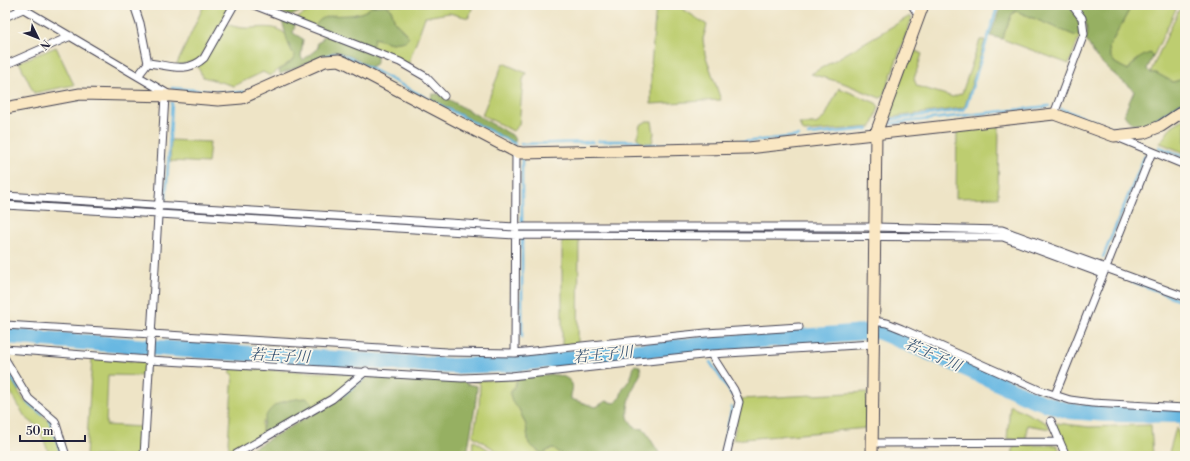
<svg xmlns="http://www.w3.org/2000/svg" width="1190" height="461" font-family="'Libre Bodoni','Noto Serif JP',serif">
<rect width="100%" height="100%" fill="#fbf7ec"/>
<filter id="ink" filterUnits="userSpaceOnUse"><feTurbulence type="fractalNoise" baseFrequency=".025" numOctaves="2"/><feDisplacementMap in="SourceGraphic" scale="8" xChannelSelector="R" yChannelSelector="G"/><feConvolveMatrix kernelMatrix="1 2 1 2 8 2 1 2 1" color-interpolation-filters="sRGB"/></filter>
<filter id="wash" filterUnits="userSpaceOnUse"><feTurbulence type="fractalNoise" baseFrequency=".012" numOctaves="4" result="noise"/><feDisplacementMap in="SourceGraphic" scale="16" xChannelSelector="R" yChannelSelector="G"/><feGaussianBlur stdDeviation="0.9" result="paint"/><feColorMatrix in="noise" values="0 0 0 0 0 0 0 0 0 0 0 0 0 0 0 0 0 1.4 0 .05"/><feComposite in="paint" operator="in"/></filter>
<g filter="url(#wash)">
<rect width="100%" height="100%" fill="#eee4c6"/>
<!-- green -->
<path fill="#bdcd70" stroke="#707856" d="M204,5H232L199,60L176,66Z
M318,5H377C372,6 370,10 366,11C356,15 344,17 334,15L315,27L296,19Z
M386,5H437L447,7L449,5H473L469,18L449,13L425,17L408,65L372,48L374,38L392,43L406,41V33L395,22L391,9Z
M656,5H677L707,25L703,39L705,54L721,100L651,104V66Z
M1132,5H1178L1153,57L1150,53L1134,62L1128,70L1115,63L1110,56L1109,47Z
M1181,5H1185V75L1180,80L1173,82L1156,73H1150Z
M1016,11L1076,36L1081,32L1069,64L1002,39L1011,15Z
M910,16L912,18L883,97L880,98L843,83L811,74Z
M225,24C231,25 237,28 244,28C257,29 276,23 286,35C291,41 289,48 294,54V59L270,76L263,72L234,86L203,77L197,66Z
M980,40H985L965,106L962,108L886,118L912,49L922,54L914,79L917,86L953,97L962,93Z
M56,47L74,85L34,93L19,62Z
M503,63L526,73L523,80L519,125L513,131L482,115Z
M839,88L876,103L879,107L872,127L804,132L799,124H816L825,117Z
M1185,118V153L1160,143L1172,126Z
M647,121H652L654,133L652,143H643L637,138L640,125Z
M999,125L998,197L956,198L957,129Z
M171,140L210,142L208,163L170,161Z
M562,238H579L578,344L562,346Z
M92,358L146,362L147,364V376L108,375L106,425L143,427L141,456H86Z
M232,368L356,374L358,376L329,398L314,406L262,422V436L230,455L228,442L233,374L230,373Z
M5,369L25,402L49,421L61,456H50L39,428L25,417L5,382Z
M518,379L510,394L512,402L519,409L526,425L529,444L552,448L564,456H505L473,436L479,406L480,384L478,382L469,381Z
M867,392V428L733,440L741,399Z
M1010,405L1047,423L1050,429L1027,425L1026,439H1007Z
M1057,423L1089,427L1151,425L1153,456H1069L1055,425Z
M1177,428L1184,456H1168L1175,431Z
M473,440L499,456H472Z
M1014,445H1057L1062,456H1012Z"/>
<!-- forest -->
<path fill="#96b062" stroke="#5c694e" d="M262,5H314L291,16Z
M386,5L391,9L395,22L409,37L406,41L392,43L374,38L372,48L315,27C323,6 355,24 372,6Z
M1001,5H1069L1078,19L1081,32L1076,36L1016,11L1012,14L1002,39L990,36Z
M1076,5H1132L1109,47L1110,56L1115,63L1128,70C1134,62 1140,56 1150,53L1153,57L1147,69L1150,73H1156L1173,82L1180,80L1185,75V100L1144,125C1136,125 1128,123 1124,114L1134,91L1107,68L1096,57L1086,40C1089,25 1084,18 1076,5Z
M281,18L293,22L295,25L293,33L303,39L301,57L303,60L318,48L317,43L321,41L325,34L377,55V63L370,67L352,57L336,51L280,74L279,71L294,59V54C287,47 285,28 281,18Z
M432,94H439L512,135L516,141L512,142L431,99Z
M635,365L640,366L641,373C635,384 626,403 628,417C629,421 633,424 635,428L644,429L661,456H564L552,448L542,454L529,444L526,425L519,409L512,402L510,394L518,379C532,377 564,368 572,384C574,389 570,394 571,399L596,407L606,401L614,403C622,400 620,393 624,387C630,380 632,376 634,366Z
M372,376L463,380L467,384L477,386C476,410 470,432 467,456H239L335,402L366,379Z
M306,398L311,401L314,406L262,436C263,405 279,400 306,398Z"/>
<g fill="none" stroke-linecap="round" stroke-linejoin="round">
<!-- stream -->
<path stroke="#67b8e2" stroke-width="2.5" d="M322,57L336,53L352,59L515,144
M172,88L231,93L244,92
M1061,109L1115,129H1128
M886,124L888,120L963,110L966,107L998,5
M886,124L1049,106
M1135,129L1145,126L1185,102
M808,135L868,129
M598,141H638L642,145L752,141L799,136
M521,144L593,142
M1159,147L1185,157
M522,157V223
M166,199L172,103
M5,200L155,210
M164,210L493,230
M522,231L869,233
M879,232H947
M522,238V337
M1103,257L1145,155
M1131,281L1185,302
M708,344L709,349
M522,358V363
M710,362L732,395
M5,367L19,389
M373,367L378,361
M344,394L364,378
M27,402L42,414
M49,419L62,456
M1181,425L1185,438
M721,456L732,407"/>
<!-- river -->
<path stroke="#67b8e2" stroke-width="16" d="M5,336L173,349L452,366L511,364L708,344L878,331L947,360L1035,400L1069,411L1108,414L1185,415"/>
</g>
</g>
<g filter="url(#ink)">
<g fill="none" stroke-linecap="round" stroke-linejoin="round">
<defs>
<path id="street" d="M17,5L168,94
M134,5L140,23L148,63L138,76
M254,5L400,62L426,77L444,96
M912,5L919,16
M5,17L23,9
M148,63C168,65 187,74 204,58L234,5
M5,65L71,36
M1054,114L1084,34L1082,18L1072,5
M1117,137L1185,165
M5,196L516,227H874L1002,230L1185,297
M5,205L516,235L1003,237L1103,274
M873,321L887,323L902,329L1039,390L1070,400L1092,403L1185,408
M5,325L447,352L515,353L706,333L799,327
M5,349L149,360L462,378L511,376L711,354L873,344
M515,353L516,152
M711,354L734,390L739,402L726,456
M5,359L29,399L55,421L66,456
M1055,395L1152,152
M1051,421L1066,456
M872,443L1060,442
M144,456L165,96
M233,456L332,399L366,371"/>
<path id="secondary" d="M5,108L80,94L171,96L218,100L242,98L325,61L339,60L346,63L516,152L522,153L748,148L1054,114L1114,136L1143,133L1161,126L1185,110
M872,456L876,133L923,5"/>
</defs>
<!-- street casing -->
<use href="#street" stroke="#413f50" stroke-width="9"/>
<!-- secondary casing -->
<use href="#secondary" stroke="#413f50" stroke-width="13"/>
<!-- street -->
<use href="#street" stroke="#fff" stroke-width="7"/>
<!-- secondary -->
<use href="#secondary" stroke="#fae7c3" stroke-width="11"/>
</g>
</g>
<g text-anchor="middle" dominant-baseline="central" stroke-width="3.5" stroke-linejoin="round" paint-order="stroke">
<!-- water labels -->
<g font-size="15" font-style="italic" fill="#3a5675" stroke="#fbf7ec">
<text transform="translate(603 355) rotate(-6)">若王子川</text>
<text transform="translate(933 355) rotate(24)">若王子川</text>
<text transform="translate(280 356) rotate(3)">若王子川</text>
</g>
</g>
<!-- margin -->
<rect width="1190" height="461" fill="none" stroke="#fbf7ec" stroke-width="20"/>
<!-- north arrow -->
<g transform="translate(38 38) rotate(133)" stroke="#fbf7ec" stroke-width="3" paint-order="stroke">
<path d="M0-3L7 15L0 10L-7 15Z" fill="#22223b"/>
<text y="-6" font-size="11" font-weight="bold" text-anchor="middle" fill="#22223b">N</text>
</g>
<!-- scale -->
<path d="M20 435v6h65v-6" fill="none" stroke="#22223b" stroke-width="2"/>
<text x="26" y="435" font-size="12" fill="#22223b" stroke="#fbf7ec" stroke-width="3" paint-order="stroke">50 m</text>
</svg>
